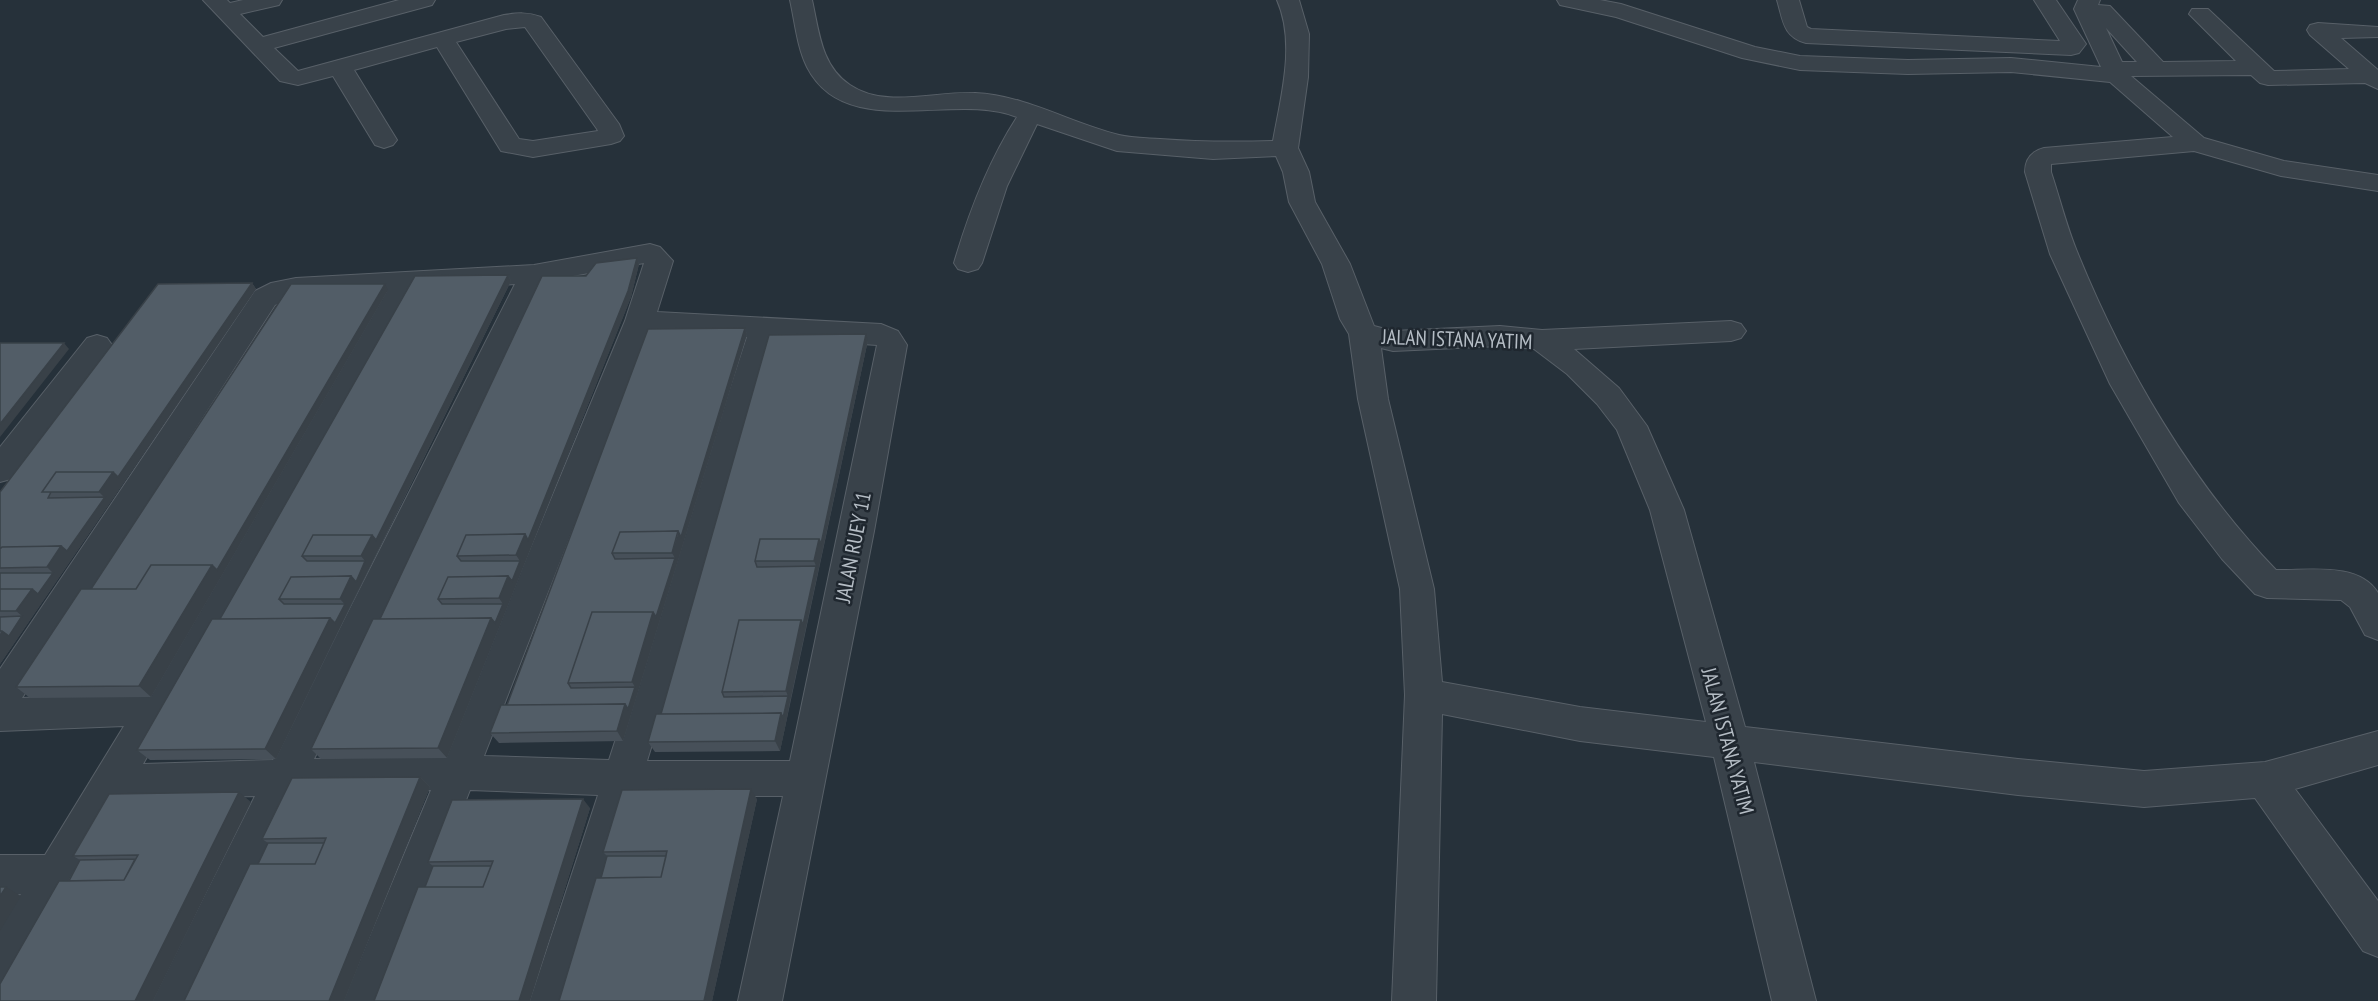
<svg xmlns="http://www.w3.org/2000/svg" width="2378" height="1001" font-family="'PT Sans Narrow',sans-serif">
<rect width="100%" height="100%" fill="#26313a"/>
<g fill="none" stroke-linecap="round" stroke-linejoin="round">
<defs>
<path id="minor" d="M203,0H227L230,3L243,0H282L279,5L240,14L263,37L399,0H435L432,5L274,48L298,71L504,15C518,13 527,12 541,17L619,124L624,136L620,141L611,144L533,157L501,151L437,47L354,70L397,140L393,145L384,148L375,145L333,76L298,85L280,81ZM525,27L597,129L598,131L533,141L519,139L456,42L506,29Z
M790,0H812C819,31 821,66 850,85C885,109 935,91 975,93C1025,95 1070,123 1119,135C1132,138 1146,138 1160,139C1198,142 1235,142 1273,141C1281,96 1296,43 1277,0H1299L1309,34L1308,77L1298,148L1309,172L1315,202L1350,264L1374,326L1393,331L1500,326L1542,330L1731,321L1741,324L1746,331L1741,338L1731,341L1574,349L1619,388L1647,426L1684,510L1745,727L2018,759L2144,771L2265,762L2378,731V765L2295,789L2378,901V957L2363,951L2255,798L2144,807L2018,795L1754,762L1816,1001H1772L1714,757L1580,741L1442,714L1436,1001H1392L1405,695L1400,589L1358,399L1349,334L1340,319L1322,264L1289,202L1283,172L1276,156L1213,159L1117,151L1037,124L1007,186L982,263L978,269L968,272L958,269L954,263C969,212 988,162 1017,117C954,91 846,143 807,67C797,47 795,22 790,0ZM1500,346L1534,349L1567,374L1597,404L1617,430L1650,510L1706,722L1580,707L1442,682L1434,589L1388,399L1381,348L1393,351Z
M1557,0H1600L1621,4L1755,47L1800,56L1908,60L2011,58L2101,67L2074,9L2078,0H2100L2098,5L2110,6L2163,62L2236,61L2189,14L2192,9H2208L2274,71L2349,69L2310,35L2307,30L2310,25L2318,23L2378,27V37L2341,38L2378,70V89L2365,83L2268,85L2260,83L2251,75L2131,76L2204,138L2284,161L2378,175V191L2281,176L2194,151L2051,164V172C2060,199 2067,228 2078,254C2124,367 2191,482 2276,570C2307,571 2359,561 2378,593V640L2365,635L2350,607L2341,600L2267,598L2255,594L2222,559L2179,503L2110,384L2050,254L2025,172C2025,159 2032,151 2044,148L2173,137L2110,82L2011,72L1908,74L1800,70L1742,58L1616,17L1560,5ZM2106,28L2137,62H2122Z
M1777,0H1799L1807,27L1811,29L2060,41L2034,0H2056L2086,44L2079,53L2071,55L1806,43C1783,37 1783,20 1777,0Z
M650,244L660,247L673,261L657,312L881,324L898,331L907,345L874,531L782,1001H738L783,796H637L574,1001H530L598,795L470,790L387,1001H343L431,790L297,795L197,1001H152L255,796L122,800L15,982L0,988V927L21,894L0,895V855H45L124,726L0,731V669L255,291L271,283L296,278L534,265ZM644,263L625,321L445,755L314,759L545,281ZM515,284L273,760L143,764L414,290ZM384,292L144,692L22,698L275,305L296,296ZM650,331L747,337L609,760L484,756ZM776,338L877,345L790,761H647Z
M97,335L107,338L112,345L107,352L11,479L0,482V447L87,338Z"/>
</defs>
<!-- minor casing -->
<use href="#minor" stroke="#586068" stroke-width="2"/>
<!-- minor -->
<use href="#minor" fill="#39424a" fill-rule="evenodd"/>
</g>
<!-- wall -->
<path fill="#475059" d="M637,258L639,264L631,297L447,758L321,759L311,749L380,619L586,276Z
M508,275L511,281L276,759L150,760L137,750L220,619Z
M252,283L256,289L0,664V492Z
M388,290L151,697L30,698L16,687L91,589Z
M745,328L747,334L623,741L499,743L490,733Z
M868,340L780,751L655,752L648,742L661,714Z
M420,777L430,787L344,1001H184L258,864L268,843L262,839Z
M757,799L712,1001L601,878L607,856L603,852Z
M251,802L153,1001H0L80,860L73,856Z
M590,808L530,1001L425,887L433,866L428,862Z"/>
<!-- shaded-wall -->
<path fill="#394148" d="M637,258L639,264L631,297L447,758L438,748L491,618L503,604L499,598L508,576L520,561L516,555Z
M508,275L511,281L360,587L356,582L365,561L361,556Z
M252,283L256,289L110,503L99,492Z
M385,284L388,290L151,697L139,686L212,565Z
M745,328L747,334L623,741L617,731L625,704L635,687L632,682L653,612L675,558L672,553Z
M866,334L868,340L790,702L786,691L801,620L816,566L814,561Z
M64,343L69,349L0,437V424Z
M105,497L110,503L0,664V634L2,631L22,616L16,611L32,589L53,573L47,567L61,546Z
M351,576L360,587L349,609L340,599Z
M345,604L349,609L276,759L265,749L330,618Z
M788,696L790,702L786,723L783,718Z
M781,713L786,723L780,751L775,741Z
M420,777L430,787L344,1001H329Z
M751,789L757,799L712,1001H704Z
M239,792L251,802L153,1001H135Z
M583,799L590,808L530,1001H519Z
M6,887L21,896L0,931V896Z"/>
<!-- building -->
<path fill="#525d67" stroke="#394148" stroke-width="1.5" d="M637,258L628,291L528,540L525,534L466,535L457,556L461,561H520L512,581L508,576L448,577L438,599L442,604H503L495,623L491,618L380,619L542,276H586L596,263Z
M508,275L376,540L372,535H313L302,556L307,561H365L356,582L351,576L291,577L279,599L284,604H345L335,623L330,618L220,619L415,276Z
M252,283L118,477L113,472H56L42,492H51L48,498L105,497L67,551L61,546L2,547L0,549V492L158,284Z
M291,284H385L217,570L212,565H151L136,589H91Z
M745,328L681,537L678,531L620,532L612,553L615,559L675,558L656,617L653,612H592L568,683L571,688L635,687L628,709L625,704L507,705L648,329Z
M866,334L821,544L819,539H760L755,561L757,567L816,566L803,625L801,620H739L722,692L724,697L788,696L783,718L781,713L661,714L769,335Z
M0,343H64L0,424Z
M56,472H113L99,492H42Z
M678,531L672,553H612L620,532Z
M525,534L516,555L457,556L466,535Z
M313,535H372L361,556H302Z
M760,539H819L814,561H755Z
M61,546L47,567L0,568V549L2,547Z
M151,565H212L139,686L16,687L81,589H136Z
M0,573H53L38,594L32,589H0Z
M351,576L340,599H279L291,577Z
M508,576L499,598L438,599L448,577Z
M0,589H32L16,611H0Z
M592,612H653L632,682L568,683Z
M22,616L9,636L2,631H0V617Z
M330,618L265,749L137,750L212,619Z
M491,618L438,748L311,749L373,619Z
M739,620H801L786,691L722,692Z
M625,704L617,731L490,733L501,705Z
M781,713L775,741L648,742L656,714Z
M420,777L329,1001H184L250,864H315L326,838L262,839L292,778Z
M751,789L704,1001H559L596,878L661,877L667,851L603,852L622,790Z
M239,792L135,1001H0V984L59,881L124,880L138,855L73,856L109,794Z
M583,799L519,1001H374L418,887H483L493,861L428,862L452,800Z
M268,843H324L315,864H258Z
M607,856H666L661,877L601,878Z
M135,859L124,880L69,881L80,860Z
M433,866H491L483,887H425Z
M0,887H6L0,896Z"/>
<g text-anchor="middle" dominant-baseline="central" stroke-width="5" stroke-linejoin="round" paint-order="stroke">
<!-- street labels -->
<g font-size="21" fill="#b5bdc5" stroke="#1f272f">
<text transform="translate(1457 339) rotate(2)">JALAN ISTANA YATIM</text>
<text transform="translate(853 547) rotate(-79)">JALAN RUEY 11</text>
<text transform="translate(1728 741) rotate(75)">JALAN ISTANA YATIM</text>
</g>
</g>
</svg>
